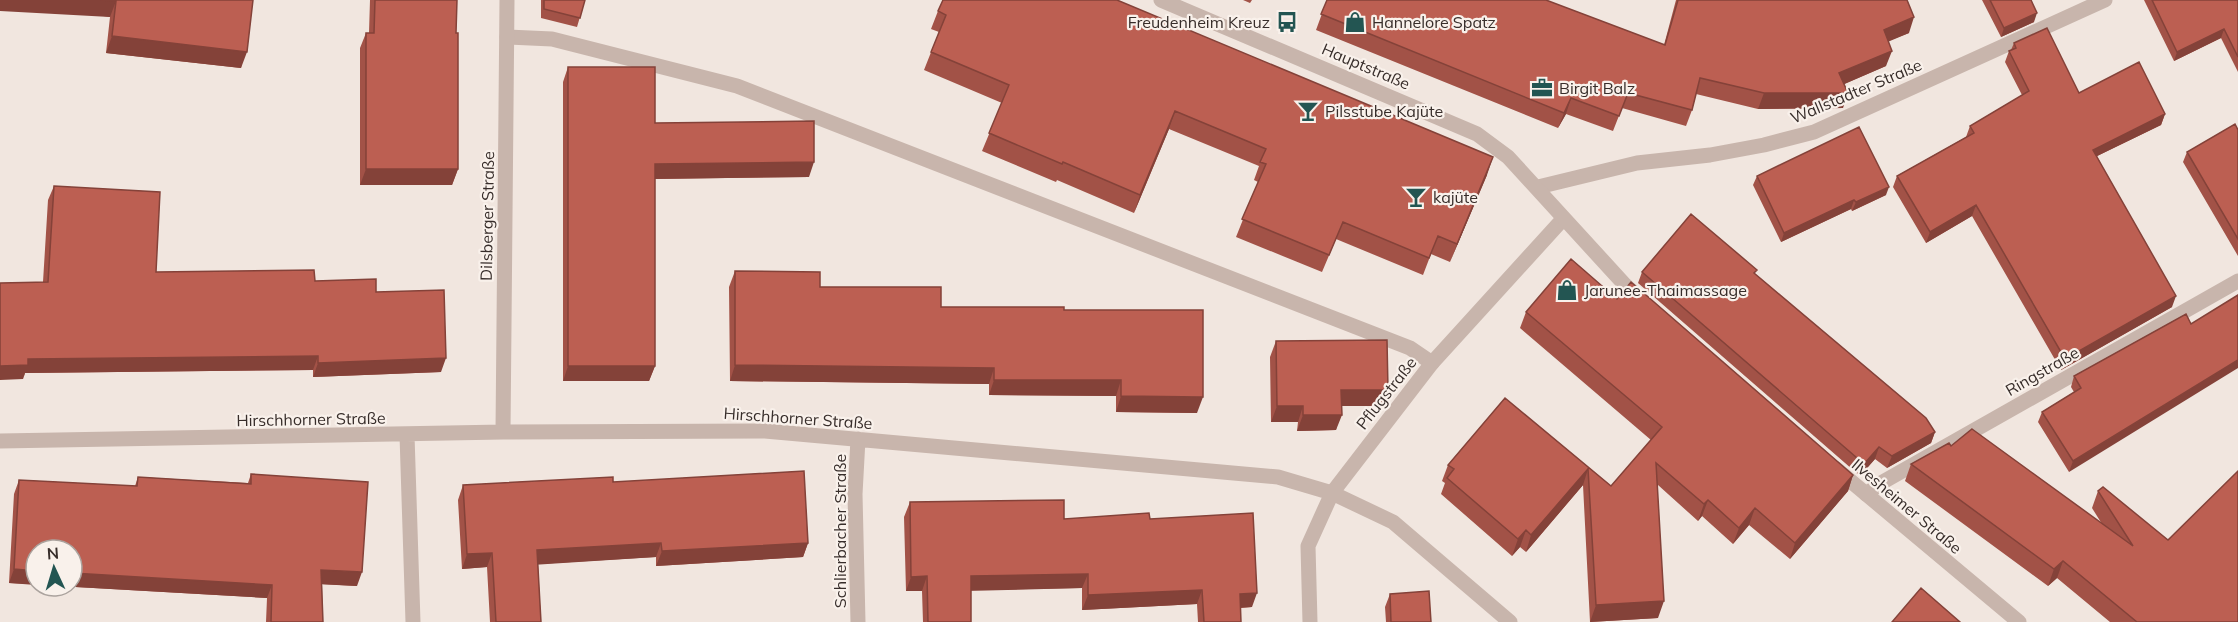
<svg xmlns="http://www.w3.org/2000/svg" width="2238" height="622" font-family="Mulish,sans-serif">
<rect width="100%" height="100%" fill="#f1e6df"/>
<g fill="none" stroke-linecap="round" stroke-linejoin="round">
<!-- service -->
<path stroke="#c8b5ac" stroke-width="15" d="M507,37L552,39L737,86L1410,348L1432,363"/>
<!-- minor -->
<path stroke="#c8b5ac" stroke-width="15" d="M1538,187L1637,163L1710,155L1764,145L1814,132L2105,0
M503,432L507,0
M407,435L413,622
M0,441L503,432L765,431L1278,477L1332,493L1393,522L1510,622
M1866,494L1881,483L2238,281
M858,622L855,494L858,439
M1310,622L1308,546L1332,493L1432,363L1563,219"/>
<!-- tertiary -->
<path stroke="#c8b5ac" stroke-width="15" d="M1161,0L1477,134L1508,157L1625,285L1640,299
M1835,468L2019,622"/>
</g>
<!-- wall -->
<path fill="#a25247" d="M0,0H253L241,68L106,53L110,17Z
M370,0H457L456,33L458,169L452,185H360V48L366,33H369Z
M541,0H585L577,27L541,18Z
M1243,0H1252L1250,3Z
M1327,0L1664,45L1676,0H1907L1909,33L1888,41L1886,66L1844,84L1843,108L1758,109L1696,94L1692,110L1686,126L1622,108L1613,131L1566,114L1558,128L1316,30Z
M1982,0H2031L2034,22L2001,37Z
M2144,0H2238V72L2221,38L2174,61Z
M938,11L1487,175L1450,262L1431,254L1423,275L1336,239L1322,272L1236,237L1258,182L1254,180L1259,166L1169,129L1134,213L1057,180L1056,182L982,151L1002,103L924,70L939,32L931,29Z
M2014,43L2079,93L2165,114L2161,125L2097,156L2172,307L2061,370L1972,216L1926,243L1893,187L1897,176L1966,137L1970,126L2022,95L2005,62L2009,51L2011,50Z
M568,67L655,123L809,177L655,179V366L649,381H563V82Z
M2238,130V256L2183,162L2187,152Z
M1757,176L1886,195L1852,211L1851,209L1781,242L1753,185Z
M54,186L156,272L315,281L376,292L441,372L313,377V370L25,373L23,379L43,282L48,200Z
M735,271L820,287L941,307L1064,310L1197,413L1116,412V396L989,395V384L730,381L729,287Z
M1642,272L1755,274L1935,432L1931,443L1887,468L1875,459L1860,476L1638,283Z
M1617,299L1853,475L1848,491L1790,559L1749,525L1733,544L1702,516L1698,521L1658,485V618L1590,622L1583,485L1526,552L1520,547L1512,556L1441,494L1445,483L1442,481L1448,465L1505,398L1611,486L1651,440L1520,328L1526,312Z
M2186,314L2069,472L2038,422L2042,412L2074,392L2071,387L2074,376Z
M1276,341L1388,390L1382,406H1341L1336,430L1297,431L1298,422H1271L1270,357Z
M1951,446L2102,524L2092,508L2098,491L2238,622H2110L2057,578L2048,586L1905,481L1911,464Z
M251,474L357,586L322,584L323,622H266L267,598L58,586H72L9,583L14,494L19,480L135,486L138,477L248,483Z
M613,482L808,543L803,557L656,566V557L538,564L541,622H490L487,567L462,569L458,500L463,485Z
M910,502L1064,519H1150L1252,607L1241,608V622H1198L1197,604L1082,610V588L971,590V622H923L922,591H906L904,517Z
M1390,594L1431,622H1386L1385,607Z"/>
<!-- shaded-wall -->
<path fill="#844239" d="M0,0H101L116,1L110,17L0,11Z
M2037,13L2034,22L2001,37L2004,28Z
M1914,17L1909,33L1878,46L1884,30Z
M2224,29L2221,38L2174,61L2177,52Z
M112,36L247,52L241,68L106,53Z
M1892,51L1886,66L1833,89L1839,73Z
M1764,93H1848L1843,108L1758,109Z
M1571,98L1566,114L1558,128L1564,113Z
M1175,111L1169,129L1134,213L1140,195Z
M2165,114L2161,125L2089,160L2093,150Z
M1493,157L1487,175L1450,262L1457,244Z
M814,162L809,177L650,179L655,164Z
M366,169H458L452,185H360Z
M1889,187L1886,195L1852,211L1856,202Z
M1854,200L1851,209L1781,242L1784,233Z
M1976,205L1972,216L1926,243L1930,232Z
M2176,296L2172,307L2061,370L2065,359Z
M318,356L313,370L25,373L23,379L0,380V366L28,359Z
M446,358L441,372L313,377L318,363Z
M2238,360V368L2069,472L2073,461Z
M735,365L994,368L989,384L730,381Z
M568,366H655L649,381H563Z
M994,380H1121L1116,396L989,395Z
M1341,390H1388L1382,406H1335Z
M1121,396L1203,397L1197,413L1116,412Z
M1277,406H1303L1298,422H1271Z
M1303,415H1342L1336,430L1297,431Z
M1935,432L1931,443L1887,468L1892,456Z
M1879,447L1875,459L1860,476L1864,464Z
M1588,469L1583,485L1526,552L1531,535Z
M1853,475L1848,491L1790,559L1795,543Z
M1708,500L1702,516L1698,521L1704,504Z
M1755,508L1749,525L1733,544L1739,528Z
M1526,530L1520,547L1512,556L1518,539Z
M661,543L656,557L532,565L537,550Z
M808,543L803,557L656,566L662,551Z
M492,553L487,567L462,569L467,554Z
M2063,561L2057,578L2048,586L2054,569Z
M14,569L36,571V585L9,583Z
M321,570L362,572L357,586L316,584Z
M72,573L272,585L267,598L58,586H72Z
M1088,574L1082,588L965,591L971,576Z
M927,576L922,591H906L911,577Z
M1202,590L1197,604L1082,610L1088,595Z
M1257,593L1252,607L1234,608L1240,594Z
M1664,601L1658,618L1590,622L1596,605Z"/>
<!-- building -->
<path fill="#bc5f52" stroke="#844239" stroke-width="1.5" d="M101,0H253L247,52L112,36L116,1Z
M375,0H457L456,33H458V169H366V33H374Z
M544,0H585L580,18L544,9Z
M943,0H1117L1493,157L1457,244L1438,236L1429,258L1343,222L1329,255L1242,219L1266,164L1260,162L1266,149L1175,111L1140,195L1063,162L1062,164L989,133L1009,85L931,52L946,15L938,11Z
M1327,0H1546L1665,45L1678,0H1907L1914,17L1884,30L1892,51L1839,73L1848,93H1764L1700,78L1692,110L1628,93L1619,116L1571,98L1564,113L1321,14Z
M1990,0H2031L2037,13L2004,28Z
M2152,0H2238V57L2224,29L2177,52Z
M2047,28L2079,93L2139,62L2165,114L2093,150L2176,296L2065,359L1976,205L1930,232L1897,176L1974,133L1970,126L2029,91L2009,51L2016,48L2014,43Z
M568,67H655V123L814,121V162L655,164V366H568Z
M2235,124L2238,130V239L2187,152Z
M1859,127L1889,187L1856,202L1854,200L1784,233L1757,176Z
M54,186L160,192L156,272L314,270L315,281L376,279V292L444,290L446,358L318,363V356L28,359V365L0,366V283L48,282Z
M1691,214L1757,270L1754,273L1926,418L1935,432L1892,456L1879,447L1864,464L1642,272Z
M1571,259L1617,299L1631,282L1853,475L1795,543L1755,508L1739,528L1708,500L1704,504L1656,463L1664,601L1596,605L1588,469L1531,535L1526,530L1518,539L1447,478L1454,469L1448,465L1505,398L1611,486L1662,427L1526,312Z
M735,271L820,272V287H941V307H1064V310H1203V397L1121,396V380H994V368L735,365Z
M2238,295V360L2073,461L2042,412L2081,388L2074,376L2186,314L2191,324Z
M1387,340L1388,390H1341L1342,415H1303V406H1277L1276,341Z
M1972,429L2133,546L2098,491L2103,487L2168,540L2238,471V622H2137L2063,561L2054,569L1911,464L1949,443L1951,446Z
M804,471L808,543L662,551L661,543L537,550L541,622H496L492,553L467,554L463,485L613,477V482Z
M251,474L368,482L362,572L321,570L323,622H271L272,585L72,573V550H36V571L14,569L19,480L137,486L138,477L251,484Z
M1064,500V519L1149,513L1150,519L1253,513L1257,593L1240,594L1241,622H1204L1202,590L1088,595V574L971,576V622H928L927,576L911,577L910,502Z
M1921,588L1960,622H1892Z
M1429,591L1431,622H1391L1390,594Z"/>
<!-- icons -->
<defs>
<symbol id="bus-bare" viewBox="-9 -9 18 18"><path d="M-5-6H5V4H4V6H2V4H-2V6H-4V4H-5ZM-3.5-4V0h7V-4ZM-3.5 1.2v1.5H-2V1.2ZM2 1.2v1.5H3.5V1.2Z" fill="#235552" stroke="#f9f1eb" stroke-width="2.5" paint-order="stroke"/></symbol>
<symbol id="shop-bare" viewBox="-9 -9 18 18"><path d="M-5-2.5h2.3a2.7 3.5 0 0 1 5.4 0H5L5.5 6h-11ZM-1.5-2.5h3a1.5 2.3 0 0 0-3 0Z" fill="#235552" stroke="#f9f1eb" stroke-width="2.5" paint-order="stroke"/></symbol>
<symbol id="office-bare" viewBox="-9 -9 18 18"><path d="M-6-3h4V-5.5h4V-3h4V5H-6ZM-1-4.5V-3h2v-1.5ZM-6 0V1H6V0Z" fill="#235552" stroke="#f9f1eb" stroke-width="2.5" paint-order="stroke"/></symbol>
<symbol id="bar-bare" viewBox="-9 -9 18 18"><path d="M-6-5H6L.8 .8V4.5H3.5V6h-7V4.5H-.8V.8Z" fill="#235552" stroke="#f9f1eb" stroke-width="2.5" paint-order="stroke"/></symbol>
</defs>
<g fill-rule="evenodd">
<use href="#bus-bare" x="1272" y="7" width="30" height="30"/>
<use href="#shop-bare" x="1340" y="7" width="30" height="30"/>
<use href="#office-bare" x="1527" y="73" width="30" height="30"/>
<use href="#bar-bare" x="1293" y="96" width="30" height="30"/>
<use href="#bar-bare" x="1401" y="182" width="30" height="30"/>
<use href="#shop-bare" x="1552" y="275" width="30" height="30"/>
</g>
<g text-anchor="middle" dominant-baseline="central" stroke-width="4.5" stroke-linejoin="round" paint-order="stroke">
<!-- poi labels -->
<g font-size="16" fill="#372d2a" stroke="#f9f1eb" text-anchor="start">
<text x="1270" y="22" text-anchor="end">Freudenheim Kreuz</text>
<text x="1372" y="22">Hannelore Spatz</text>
<text x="1559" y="88">Birgit Balz</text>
<text x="1325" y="111">Pilsstube Kajüte</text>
<text x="1433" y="197">kajüte</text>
<text x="1584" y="290">Jarunee-Thaimassage</text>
</g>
<!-- street labels -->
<g font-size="16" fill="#372d2a" stroke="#f9f1eb">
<text transform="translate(1366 66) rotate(23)">Hauptstraße</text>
<text transform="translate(1856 91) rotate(-23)">Wallstadter Straße</text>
<text transform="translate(487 216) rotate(-89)">Dilsberger Straße</text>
<text transform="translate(2042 371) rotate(-30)">Ringstraße</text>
<text transform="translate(1386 393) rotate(-52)">Pflugstraße</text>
<text transform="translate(798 418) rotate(4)">Hirschhorner Straße</text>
<text transform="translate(311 419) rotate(-1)">Hirschhorner Straße</text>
<text transform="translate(1907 506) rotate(40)">Ilvesheimer Straße</text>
<text transform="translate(840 531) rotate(-90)">Schlierbacher Straße</text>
</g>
</g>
<!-- north arrow -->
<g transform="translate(54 568) rotate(356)"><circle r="28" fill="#f9f1eb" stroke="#aba39e" stroke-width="1.5"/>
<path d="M0-4.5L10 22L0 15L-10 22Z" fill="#235552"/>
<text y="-9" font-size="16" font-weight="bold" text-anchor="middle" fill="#372d2a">N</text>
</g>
</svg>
